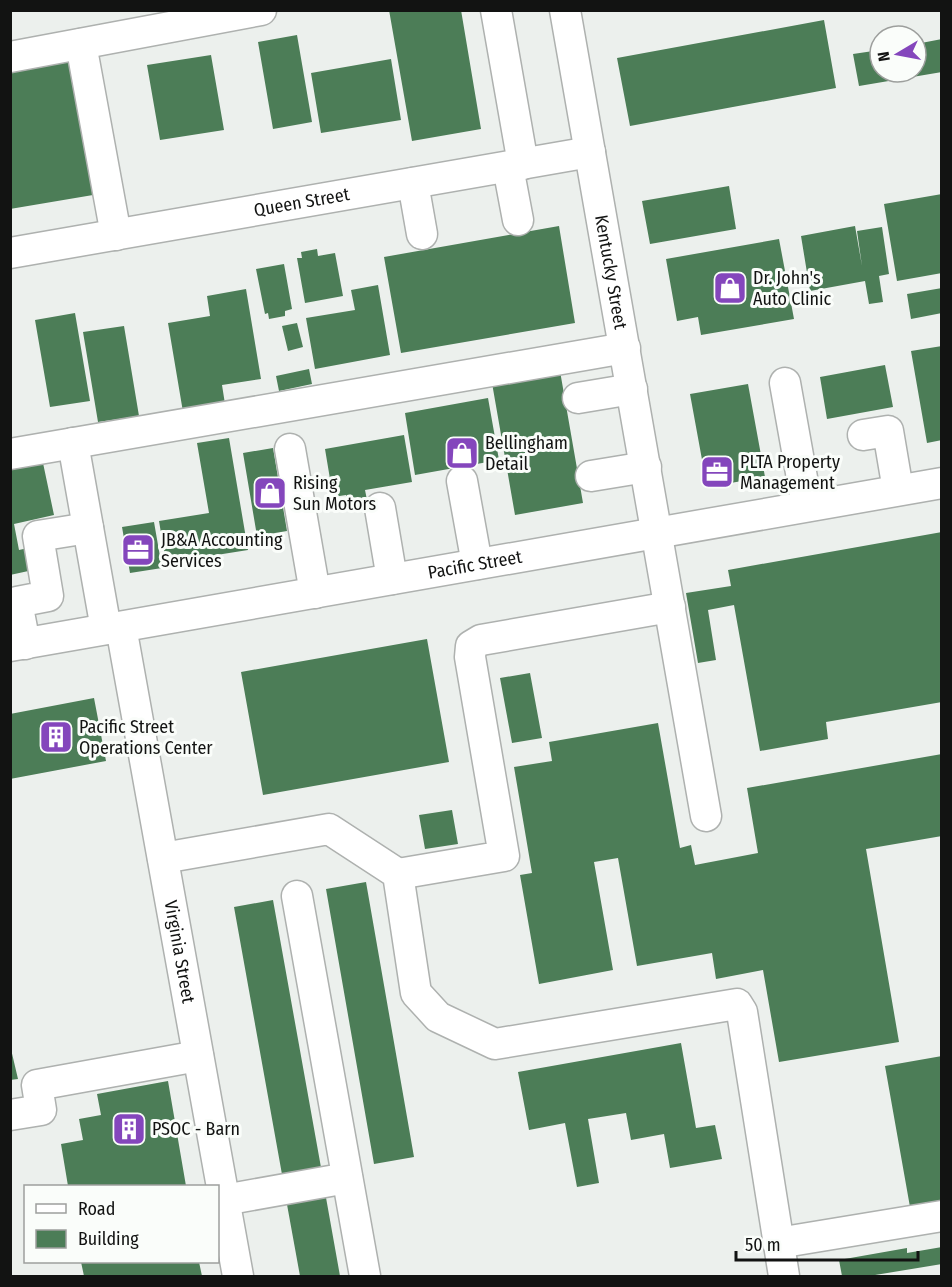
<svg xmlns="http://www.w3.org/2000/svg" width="952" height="1287" font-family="'Fira Sans Condensed',sans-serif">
<rect width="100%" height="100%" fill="#ecf0ed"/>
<!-- building -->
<path fill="#4c7d57" d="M389,10H461L481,129L412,141Z
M824,20L836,88L630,126L617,58Z
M297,35L312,122L273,129L258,42Z
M942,39V72L859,86L853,54L880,50V72H916V44Z
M211,55L224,130L160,140L147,65Z
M391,59L401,120L321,133L311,73Z
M70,62L93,195L10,209V72Z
M729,186L736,229L650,244L642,201Z
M942,194V273L897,281L884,204Z
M559,226L575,323L401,353L384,257Z
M855,226L862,266L857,231L882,227L889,274L879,276L883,302L869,304L865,281L810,291L801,236Z
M779,239L794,319L701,335L698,317L677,321L666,259Z
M317,249L318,256L335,253L343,296L305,303L297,258H302L301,252Z
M284,264L292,309L285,311V316L269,319L268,313L265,314L256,269Z
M378,285L390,355L315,369L306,318L355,310L351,290Z
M942,288V313L911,319L907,294Z
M246,289L261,379L222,385L225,404L183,412L168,323L210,316L207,296Z
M75,313L90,401L50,407L35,320Z
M297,323L303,347L288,351L282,326Z
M124,326L139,416L98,422L83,332Z
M942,346V440L927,443L911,351Z
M885,365L893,407L827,419L820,377Z
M309,369L312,384L279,391L276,376Z
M560,371L583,503L515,515L492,383Z
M748,384L765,477L707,487L690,394Z
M488,398L499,460L415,475L405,413Z
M404,435L412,482L365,490L367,500L347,503L346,495L333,497L325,449Z
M229,438L248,550L166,563L159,521L209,513L197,443Z
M273,448L287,531L257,536L243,453Z
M43,463L54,515L14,524L19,550L28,548L33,570L10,575V470Z
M154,522L162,568L130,573L122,527Z
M942,532V702L826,722L828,739L760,751L734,605L708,610L716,660L698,663L686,593L731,586L728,570Z
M427,639L449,762L263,795L241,672Z
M530,673L542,738L512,743L500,678Z
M94,698L106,761L10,779V714Z
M658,723L680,848L691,845L695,865L758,853L747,788L942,754V836L866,849L899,1042L779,1062L763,970L716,979L712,953L637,966L618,858L594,862L613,970L539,984L520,875L532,873L514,767L552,761L549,742Z
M452,810L458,844L425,849L419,815Z
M366,882L414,1157L374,1164L326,889Z
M273,900L322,1173L283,1180L234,907Z
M681,1043L696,1128L715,1125L722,1159L670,1168L664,1134L631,1140L626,1113L588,1119L599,1183L577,1187L565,1123L529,1130L518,1072Z
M10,1045L18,1079L10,1080Z
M942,1056V1202L910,1207L885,1066Z
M168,1081L186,1186H68L61,1144L83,1140L79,1119L101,1115L97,1094Z
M325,1192L340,1276H300L286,1199Z
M942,1247V1264L869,1276H842L839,1260L907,1248V1253Z
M81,1262H199L202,1276H84Z"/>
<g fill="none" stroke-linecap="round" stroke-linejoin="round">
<defs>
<g id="minor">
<path d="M496,10L523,164"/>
<path id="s1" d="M565,10L706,816"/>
<path d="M81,44L116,235"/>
<path d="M10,57L261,10"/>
<path d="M508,167L518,220"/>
<path d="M413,183L422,234"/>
<path id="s2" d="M10,253L590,152"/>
<path d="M785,383L807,506"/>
<path d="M578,398L632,389"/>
<path d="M863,435L888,431L898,490"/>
<path d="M73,443L106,629"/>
<path d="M290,449L315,593"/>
<path d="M10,454L625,348"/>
<path d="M591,476L646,467"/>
<path d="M462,481L477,564"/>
<path d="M380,508L392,579"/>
<path id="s3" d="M121,627L238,1276"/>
<path d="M25,644L17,602L48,596L38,536L88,528"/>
<path id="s4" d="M10,646L942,483"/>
<path d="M163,858L329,829L398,874L416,993L438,1017L495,1044L737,1004L742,1012L784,1276"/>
<path d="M398,874L504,856L470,657L471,646L481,640L670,607"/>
<path d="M297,896L365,1276"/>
<path d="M10,1115L41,1110L37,1085L198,1056"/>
<path d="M224,1200L347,1178"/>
<path d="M778,1243L942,1216"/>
</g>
</defs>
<!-- minor casing -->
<use href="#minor" stroke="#aeb1af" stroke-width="33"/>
<!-- minor -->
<use href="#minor" stroke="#fff" stroke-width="30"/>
</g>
<!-- icons -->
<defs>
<symbol id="shop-square" viewBox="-11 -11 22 22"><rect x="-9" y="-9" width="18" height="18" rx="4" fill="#8446bc" stroke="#fafdfa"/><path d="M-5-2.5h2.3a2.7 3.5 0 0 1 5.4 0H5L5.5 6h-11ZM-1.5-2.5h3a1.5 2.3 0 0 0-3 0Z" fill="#fff"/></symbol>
<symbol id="office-square" viewBox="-11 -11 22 22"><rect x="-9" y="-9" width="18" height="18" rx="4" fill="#8446bc" stroke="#fafdfa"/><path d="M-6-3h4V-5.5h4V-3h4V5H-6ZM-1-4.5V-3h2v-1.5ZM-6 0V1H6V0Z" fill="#fff"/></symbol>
<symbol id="building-square" viewBox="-11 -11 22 22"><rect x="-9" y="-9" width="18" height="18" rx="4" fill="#8446bc" stroke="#fafdfa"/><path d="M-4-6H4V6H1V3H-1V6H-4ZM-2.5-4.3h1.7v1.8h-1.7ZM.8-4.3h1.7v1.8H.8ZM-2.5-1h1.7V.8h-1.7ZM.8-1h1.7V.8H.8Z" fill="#fff"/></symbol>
</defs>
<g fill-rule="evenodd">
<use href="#shop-square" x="711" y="269" width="38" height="38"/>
<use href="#shop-square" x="443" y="434" width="38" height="38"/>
<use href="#office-square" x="698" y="453" width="38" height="38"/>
<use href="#shop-square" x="251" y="474" width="38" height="38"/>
<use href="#office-square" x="119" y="531" width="38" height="38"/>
<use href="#building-square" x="37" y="718" width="38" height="38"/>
<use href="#building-square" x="110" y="1110" width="38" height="38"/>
</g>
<g text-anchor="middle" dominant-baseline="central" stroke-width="6" stroke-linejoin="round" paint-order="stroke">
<!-- street labels -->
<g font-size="18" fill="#121312" stroke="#fafdfa">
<text stroke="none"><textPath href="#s2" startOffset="296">Queen Street</textPath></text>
<text stroke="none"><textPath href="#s1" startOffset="266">Kentucky Street</textPath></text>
<text stroke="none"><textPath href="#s4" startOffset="472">Pacific Street</textPath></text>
<text stroke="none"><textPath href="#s3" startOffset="330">Virginia Street</textPath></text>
</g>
<!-- poi labels -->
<g font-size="18" fill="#121312" stroke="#fafdfa" text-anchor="start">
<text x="753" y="278">Dr. John's<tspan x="753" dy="21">Auto Clinic</tspan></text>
<text x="485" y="443">Bellingham<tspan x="485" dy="21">Detail</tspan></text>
<text x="740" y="462">PLTA Property<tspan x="740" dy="21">Management</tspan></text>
<text x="293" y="483">Rising<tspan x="293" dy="21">Sun Motors</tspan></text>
<text x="161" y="540">JB&amp;A Accounting<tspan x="161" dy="21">Services</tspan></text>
<text x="79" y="727">Pacific Street<tspan x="79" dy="21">Operations Center</tspan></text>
<text x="152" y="1129">PSOC - Barn</text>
</g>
</g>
<!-- border -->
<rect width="952" height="1287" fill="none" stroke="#121312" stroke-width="24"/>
<!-- legend -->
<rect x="24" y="1185" width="195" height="78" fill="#fafdfa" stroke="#9d9f9d" stroke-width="1.5"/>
<rect x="36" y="1204" width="30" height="9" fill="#ffffff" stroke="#9d9f9d" stroke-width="1.5"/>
<text x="78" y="1215" font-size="18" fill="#121312">Road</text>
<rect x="36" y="1230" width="30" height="18" fill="#4c7d57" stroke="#9d9f9d" stroke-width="1.5"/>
<text x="78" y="1245" font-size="18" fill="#121312">Building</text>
<!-- north arrow -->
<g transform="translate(898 54) rotate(260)"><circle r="28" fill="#fafdfa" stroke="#9d9f9d" stroke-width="1.5"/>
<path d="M0-4.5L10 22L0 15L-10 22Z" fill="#8446bc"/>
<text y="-9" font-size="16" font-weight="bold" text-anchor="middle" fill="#121312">N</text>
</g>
<!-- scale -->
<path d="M736 1251v9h182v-9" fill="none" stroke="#121312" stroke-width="3"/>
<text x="745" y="1251" font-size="18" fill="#121312" stroke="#fafdfa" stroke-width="4.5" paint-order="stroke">50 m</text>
</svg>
